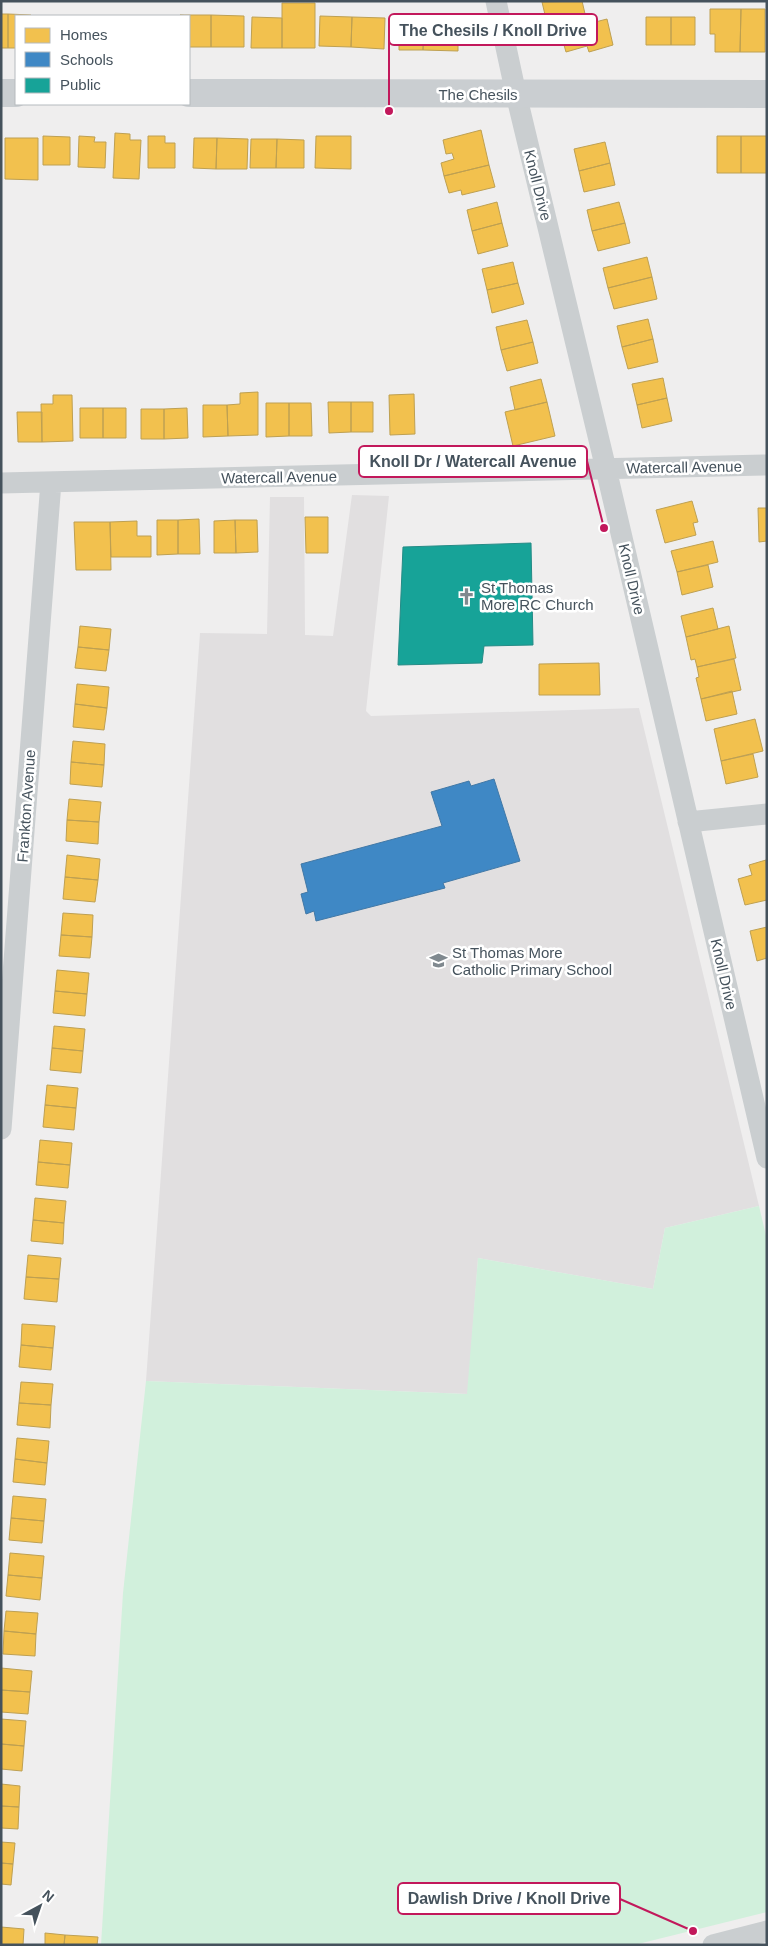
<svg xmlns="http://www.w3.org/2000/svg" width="768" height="1946" font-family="Arial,sans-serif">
<rect width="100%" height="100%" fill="#efeeee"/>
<!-- education -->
<path fill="#e1dfe0" d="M352,495L389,496L366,711L371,716L639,708L759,1206L665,1228L653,1289L478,1258L468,1394L146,1381L200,633L267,634L270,497H304L305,635L333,636Z"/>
<!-- green -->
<path fill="#d1f0dc" d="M759,1206L767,1240V1912L634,1945H101L123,1593L146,1381L467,1394L478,1258L653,1289L665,1228Z"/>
<!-- homes -->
<path fill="#f2c14e" stroke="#bea052" d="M582,1L586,18L558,25L556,17L546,19L542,2Z
M282,3H315V48H282Z
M710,9H741L740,52H715V34H710Z
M741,9H765V52H740Z
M1,14H8V48H1Z
M8,14L31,15V16H16V48H8Z
M180,15H211V47H189V16Z
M211,15L244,16V47H211Z
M320,16L352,17L351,47L319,46Z
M252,17L282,18V48H251Z
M352,17L385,18L384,49L351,47Z
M646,17H671V45H646Z
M671,17H695V45H671Z
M607,19L613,45L589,52L587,46L566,52L560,31Z
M399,20L424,21L423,50H399Z
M424,21L458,22V51L423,50Z
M481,130L489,165L444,176L441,163L454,159L452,153L446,154L443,140Z
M115,133L130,134V140H141L139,179L113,178Z
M43,136L70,137V165H43Z
M79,136L95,137L94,142H106L105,168L78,167Z
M148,136H165V143H175V168H148Z
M316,136H351V169L315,168Z
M717,136H741V173H717Z
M741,136H767V173H741Z
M5,138H38V180L5,179Z
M194,138H217L216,169L193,168Z
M217,138L248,139L247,169H216Z
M251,139H277L276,168H250Z
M277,139L304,140V168H276Z
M605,142L610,163L579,171L574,149Z
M610,163L615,185L584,192L579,171Z
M489,165L495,187L462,195L461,190L449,193L444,176Z
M497,202L502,223L472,231L467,210Z
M619,202L625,223L592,231L587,210Z
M502,223L508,246L478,254L472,231Z
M625,223L630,243L598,251L592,231Z
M647,257L652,277L608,288L603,268Z
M513,262L518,283L487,290L482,269Z
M652,277L657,299L614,309L608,288Z
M518,283L524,304L492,313L487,290Z
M648,319L653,339L622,347L617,326Z
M527,320L533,342L501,350L496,327Z
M653,339L658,362L628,369L622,347Z
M533,342L538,363L507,371L501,350Z
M663,378L667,398L637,405L632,384Z
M541,379L547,402L515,410L510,387Z
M258,392V435L228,436L227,405L240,404V393Z
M414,394L415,434L390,435L389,395Z
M53,395H72L73,441L42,442L41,404H53Z
M667,398L672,421L642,428L637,405Z
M328,402H351V432L329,433Z
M351,402H373V432H351Z
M547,402L555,436L513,446L505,412Z
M266,403H289V436L266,437Z
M289,403H311L312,436H289Z
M203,405H227L228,436L203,437Z
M80,408H103V438H80Z
M103,408H126V438H103Z
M187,408L188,438L164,439V409Z
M141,409H164V439H141Z
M17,412H42V442H18Z
M692,501L698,522L693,523L696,535L665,543L656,510Z
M758,508H767V541L759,542Z
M305,517H328V553H306Z
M199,519L200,554H178V520Z
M157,520H178V554L157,555Z
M235,520H257L258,552L236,553Z
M235,520L236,553H214V521Z
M137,521V536H151V557H111L110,522Z
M74,522H110L111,570H76Z
M713,541L718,562L677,572L671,551Z
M708,565L713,587L682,595L677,572Z
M713,608L718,629L686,637L681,616Z
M80,626L111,629L109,650L78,647Z
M729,626L736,658L697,667L695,659L691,660L686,637Z
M78,647L109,650L106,671L75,668Z
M734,659L741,690L701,699L696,678L699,677L697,667Z
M599,663L600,695H539V664Z
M77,684L109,687L107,708L75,704Z
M732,691L737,714L706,721L701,699Z
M75,704L107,708L104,730L73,727Z
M755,719L763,751L721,761L714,729Z
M73,741L105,744L104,765L71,762Z
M753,754L758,777L726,784L721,761Z
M71,762L104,765L102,787L70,784Z
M69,799L101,802L99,822L67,820Z
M67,820L99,822L98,844L66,841Z
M67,855L100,859L98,880L65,877Z
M766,860L767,900L745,905L738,879L752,875L749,865Z
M65,877L98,880L95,902L63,899Z
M63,913L93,915L92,937L61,935Z
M767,927V958L757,961L750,931Z
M61,935L92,937L90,958L59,956Z
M57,970L89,973L87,994L55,991Z
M55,991L87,994L85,1016L53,1013Z
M54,1026L85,1029L83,1051L52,1048Z
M52,1048L83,1051L81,1073L50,1070Z
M47,1085L78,1088L76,1108L45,1105Z
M45,1105L76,1108L74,1130L43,1127Z
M40,1140L72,1143L70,1165L38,1162Z
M38,1162L70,1165L68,1188L36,1185Z
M35,1198L66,1201L64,1223L33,1220Z
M33,1220L64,1223L63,1244L31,1241Z
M28,1255L61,1258L59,1279L26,1277Z
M26,1277L59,1279L57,1302L24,1299Z
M22,1324L55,1326L53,1348L21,1345Z
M21,1345L53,1348L51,1370L19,1367Z
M21,1382L53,1384L51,1405L19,1403Z
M19,1403L51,1405L50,1428L17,1425Z
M17,1438L49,1441L47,1463L15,1459Z
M15,1459L47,1463L45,1485L13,1482Z
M13,1496L46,1499L44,1521L11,1518Z
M11,1518L44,1521L42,1543L9,1540Z
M10,1553L44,1556L42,1578L8,1575Z
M8,1575L42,1578L40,1600L6,1596Z
M6,1611L38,1613L36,1634L4,1631Z
M4,1631L36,1634L35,1656L3,1654Z
M1,1668L32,1671L30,1692L1,1690Z
M1,1690L30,1692L28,1714L1,1712Z
M1,1719L26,1721L24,1746L1,1744Z
M1,1744L24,1746L22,1771L1,1769Z
M1,1784L20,1786L19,1807L1,1806Z
M1,1806L19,1807L18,1829L1,1828Z
M1,1842L15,1843L13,1864L1,1863Z
M1,1863L13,1864L11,1885L1,1884Z
M1,1927L24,1929L23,1945H1Z
M45,1933L65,1935L64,1945H45Z
M65,1935L98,1937L97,1945H64Z"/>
<!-- schools -->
<path fill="#3f88c5" stroke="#4178a6" d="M494,779L520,861L443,883L445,888L316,921L314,911L306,914L301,894L308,892L301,864L442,826L431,792L469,781L471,786Z"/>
<!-- public -->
<path fill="#17a398" stroke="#258b86" d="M531,543L533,645L484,646L482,663L398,665L403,547Z"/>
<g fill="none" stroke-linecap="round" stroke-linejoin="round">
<!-- street -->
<path stroke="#caced0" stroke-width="21" d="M496,1L516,94L606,469L767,1158
M1,483L767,465
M688,822L767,814
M1,1129L51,482
M713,1945L767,1931"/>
<!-- secondary -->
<path stroke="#caced1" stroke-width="28" d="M1,93H16
M189,93L767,94"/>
</g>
<!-- icons -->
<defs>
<symbol id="church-bare" viewBox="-9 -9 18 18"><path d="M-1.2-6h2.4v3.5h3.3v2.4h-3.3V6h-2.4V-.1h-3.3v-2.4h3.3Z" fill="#80898f" stroke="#fff" stroke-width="2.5" paint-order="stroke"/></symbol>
<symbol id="school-bare" viewBox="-9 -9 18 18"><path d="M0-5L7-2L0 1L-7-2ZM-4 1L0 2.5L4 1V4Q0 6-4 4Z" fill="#80898f" stroke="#fff" stroke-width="2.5" paint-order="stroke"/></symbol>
</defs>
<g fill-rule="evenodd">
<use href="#church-bare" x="454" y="584" width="25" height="25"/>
<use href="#school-bare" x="426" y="948" width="25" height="25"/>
</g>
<g text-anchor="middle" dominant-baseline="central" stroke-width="5" stroke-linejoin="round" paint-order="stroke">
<!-- street labels -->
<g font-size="15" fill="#45525c" stroke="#fff">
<text x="478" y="94">The Chesils</text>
<text transform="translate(538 185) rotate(76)">Knoll Drive</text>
<text transform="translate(684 467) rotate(-1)">Watercall Avenue</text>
<text transform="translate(279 477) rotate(-1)">Watercall Avenue</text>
<text transform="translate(632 579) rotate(77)">Knoll Drive</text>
<text transform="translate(26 806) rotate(-86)">Frankton Avenue</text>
<text transform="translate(724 974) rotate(77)">Knoll Drive</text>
</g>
<!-- poi labels -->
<g font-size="15" fill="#45525c" stroke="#fff" text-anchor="start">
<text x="481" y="587">St Thomas<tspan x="481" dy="17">More RC Church</tspan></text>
<text x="452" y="952">St Thomas More<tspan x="452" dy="17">Catholic Primary School</tspan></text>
</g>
</g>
<!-- callouts -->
<path fill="none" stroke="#c2185b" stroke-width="2" d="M389 111L389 30M604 528L587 461M693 1931L620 1899"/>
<g fill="#c2185b" stroke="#fff" stroke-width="2">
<circle cx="389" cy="111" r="5"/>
<circle cx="604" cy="528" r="5"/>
<circle cx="693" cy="1931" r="5"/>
</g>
<g fill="#fff" stroke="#c2185b" stroke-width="2">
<rect x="389" y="14" width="208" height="31" rx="5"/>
<rect x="359" y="446" width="228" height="31" rx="5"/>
<rect x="398" y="1883" width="222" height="31" rx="5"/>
</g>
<g font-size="16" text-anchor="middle" font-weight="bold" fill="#45525c">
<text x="493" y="36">The Chesils / Knoll Drive</text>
<text x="473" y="467">Knoll Dr / Watercall Avenue</text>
<text x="509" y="1904">Dawlish Drive / Knoll Drive</text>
</g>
<!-- border -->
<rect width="768" height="1946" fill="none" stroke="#45525c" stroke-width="5"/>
<!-- legend -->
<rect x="15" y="15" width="175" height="90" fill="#ffffff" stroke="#b5babe"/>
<rect x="25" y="28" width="25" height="15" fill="#f2c14e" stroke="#b5babe"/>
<text x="60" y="40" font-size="15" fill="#45525c">Homes</text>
<rect x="25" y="52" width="25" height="15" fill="#3f88c5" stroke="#b5babe"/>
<text x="60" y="65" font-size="15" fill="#45525c">Schools</text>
<rect x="25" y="78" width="25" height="15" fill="#17a398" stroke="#b5babe"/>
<text x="60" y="90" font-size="15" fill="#45525c">Public</text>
<!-- north arrow -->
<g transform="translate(40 1906) rotate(40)" stroke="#ffffff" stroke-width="4" paint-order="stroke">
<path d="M0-4L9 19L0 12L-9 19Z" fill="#45525c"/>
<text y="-8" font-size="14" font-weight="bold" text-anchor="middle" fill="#45525c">N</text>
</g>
</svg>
